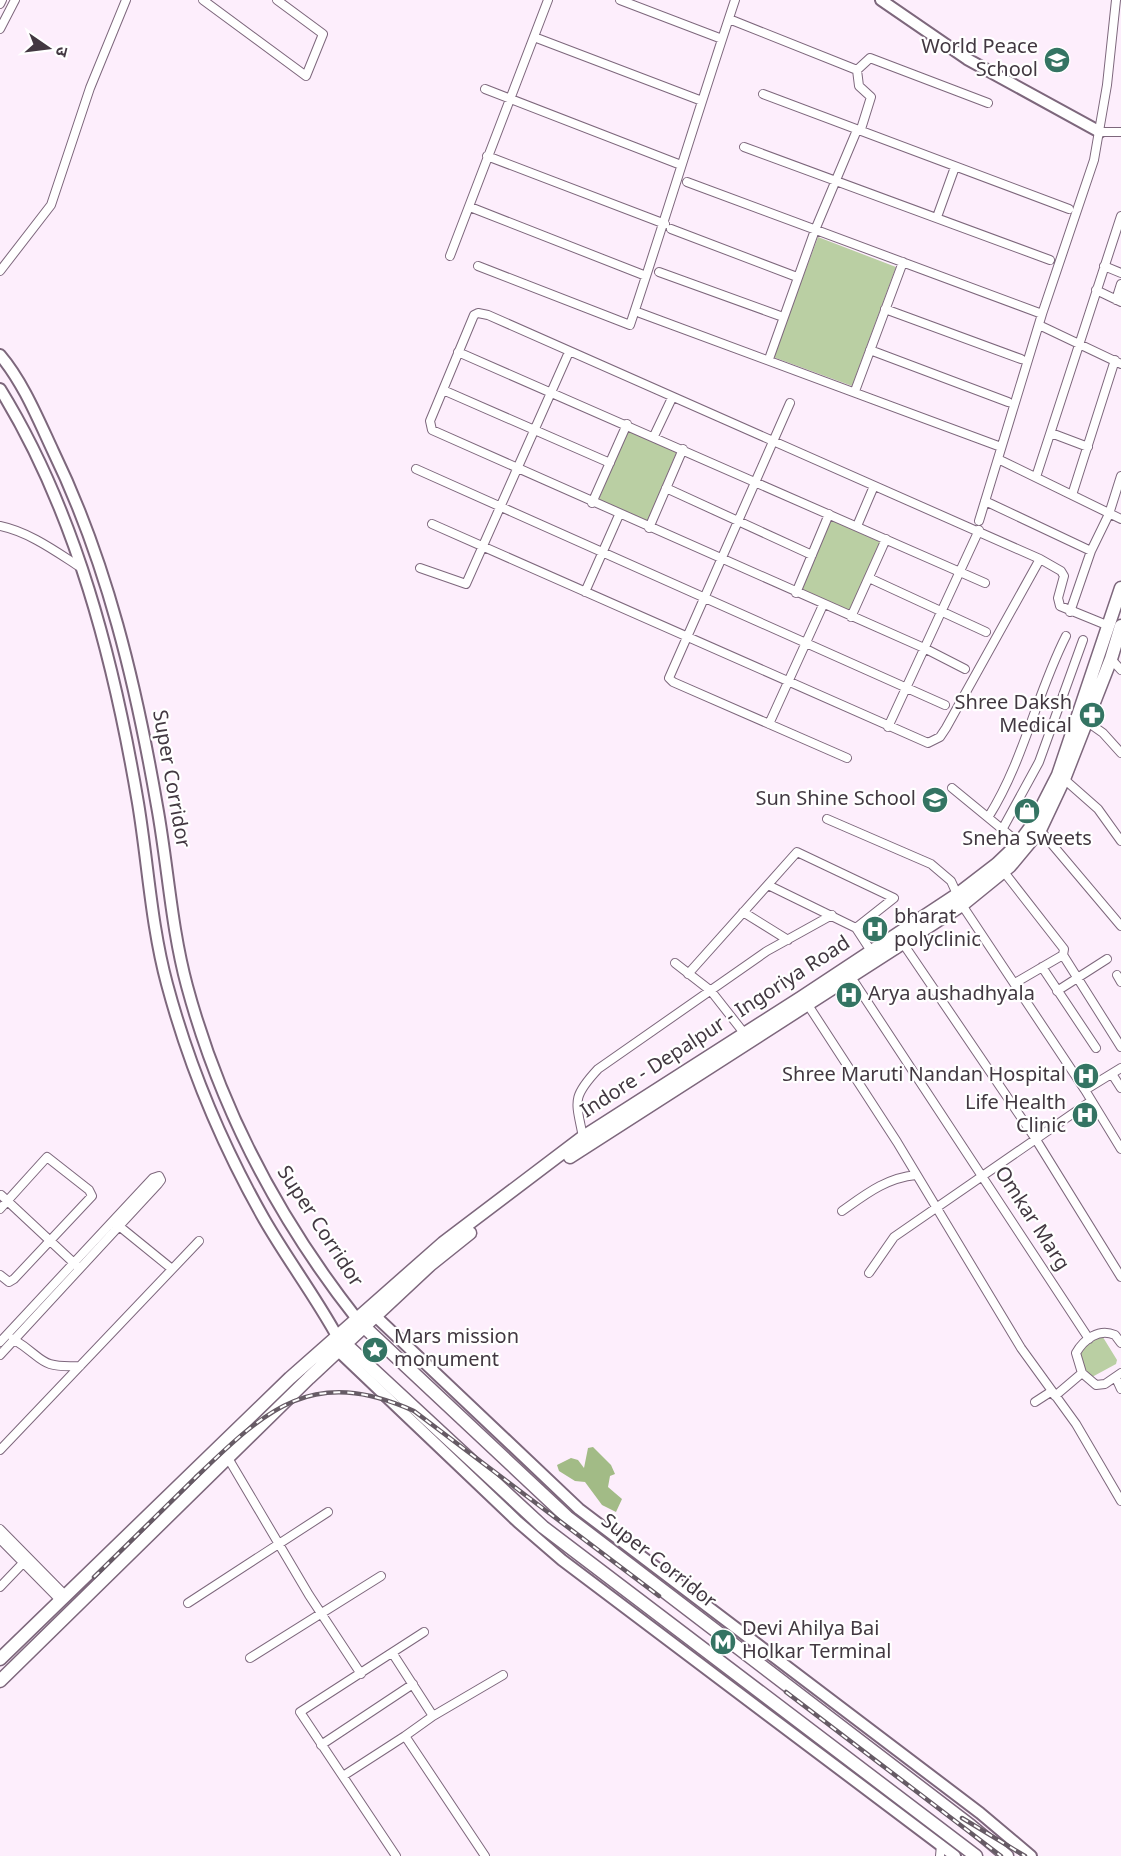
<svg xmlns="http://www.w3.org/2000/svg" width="1121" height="1856" font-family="Georgia,'Noto Sans Devanagari',serif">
<rect width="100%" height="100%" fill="#fdeefc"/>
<!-- green -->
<path fill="#bacfa3" d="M818,237L896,267L852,386L773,357Z
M628,430L677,451L647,522L598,501Z
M831,520L880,542L849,612L800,590Z
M1096,1333L1101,1334L1117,1360L1116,1364L1092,1377L1084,1376L1072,1354Z"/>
<!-- forest -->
<path fill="#a2bb86" d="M593,1447L611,1465L615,1474L610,1476L608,1487L622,1499L616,1512L602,1505L585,1482L575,1481L559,1471L557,1465L571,1458L578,1460L584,1468L588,1448Z"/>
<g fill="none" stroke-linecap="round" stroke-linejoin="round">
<defs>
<path id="street" d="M203,0L306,76L323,34L277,0
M620,0L722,39
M0,4L2,0
M729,19L857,70
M0,29L15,0
M534,37L702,101
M857,70L870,58L988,103
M857,70L859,86L871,97L861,129
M485,89L681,165
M763,94L1069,209
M1100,132H1121
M744,147L1050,260
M487,156L665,224
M687,182L1042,314
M470,207L646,276
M937,217L955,167
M671,229L797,277
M450,256L548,0
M478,266L630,325C666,217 699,108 735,0
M1104,266L1121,273
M0,271L51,205L90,88L126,0
M659,272L783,317
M1096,290L1121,302
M1116,300L1121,284
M885,309L1021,359
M640,313L1001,447
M1039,325L1121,364
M870,350L1008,402
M458,352L985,583
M769,359L815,230L857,130
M443,390L610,463
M855,391L903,262
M790,403L669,678L673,682L847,758
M1051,433L1088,447
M654,436L672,398
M998,459L1121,519
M416,469L945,705
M1036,477L1121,216
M666,488L812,555
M1072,495L1115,360
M985,501L1091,551
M592,503L627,424
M979,521L1042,314L1094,160L1107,85L1116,0
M432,524L928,743L940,737L946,728L1040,559
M0,526C29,532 55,551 80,567
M857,526L874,486
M649,528L683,449
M420,568L466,584L569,352
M869,578L986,632
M585,592L619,515
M796,593L829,514
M1070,612L1091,551L1109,514L1121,476
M851,617L886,539
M1111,659L1121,670
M965,669L924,648L432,430L430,421L474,315L478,313L488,315L1040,559L1061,571L1064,576L1058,598L1060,606L1109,626
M1086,721L1103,733L1121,753
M769,724L823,605
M888,727L979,530
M1064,779L1098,809L1121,841
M952,788L1019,843
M989,816C1024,760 1036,695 1066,636
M827,819L931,864L951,881L962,905L1085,1090L1121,1149
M1003,828L1039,762L1083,640
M1040,830L1121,926
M1004,872L1064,949L1063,955L1015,983
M768,885L856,928L871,951
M743,912L788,940
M902,942L1035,1138L1121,1277
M1063,955L1121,1047
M675,963L711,991L744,1033
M1042,967L1096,1048
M688,974L797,852L894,898L856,928
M849,974L1089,1339
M1117,975L1121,982
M1057,991L1107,959
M808,1005L897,1142L1021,1348L1076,1424L1121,1501
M1112,1074L1121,1088
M1085,1090L1121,1068
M583,1137C576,1101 571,1098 598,1069L767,951L832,915
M1,1195L76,1265
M0,1209L47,1157L89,1190L92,1196L14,1279L9,1282L0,1275
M842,1211C866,1194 886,1178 916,1175
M119,1226L172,1269
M869,1273L894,1237L1091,1101
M13,1339C46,1359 37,1368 80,1366
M0,1342L153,1178L159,1176L161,1180L158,1184L0,1355
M1121,1343L1115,1335C1099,1328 1084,1339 1076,1353L1082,1373L1096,1385L1105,1384L1121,1373
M1116,1378L1121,1389
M1055,1396L1082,1373
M1035,1402L1052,1391
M0,1450L199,1241
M228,1458L309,1595L361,1674
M0,1529L66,1596
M0,1539L61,1601
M0,1587L23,1563
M188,1603L328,1512
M393,1654L433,1716L405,1736L485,1856
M250,1658L381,1576
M433,1716L503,1675
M321,1745L413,1684
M343,1776L405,1736
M396,1856L300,1712L424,1632
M940,1856L941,1845"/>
<path id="secondary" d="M881,0L967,59L1100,132
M0,355C23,382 38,419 53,451C107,562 136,685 157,806C168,866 171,927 187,986C220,1108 279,1220 357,1319
M0,389C76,512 114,661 138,803C148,863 151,925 167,984C189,1066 222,1145 264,1219C287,1259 315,1296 337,1336
M370,1311L579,1509L980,1813L1031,1856
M332,1345L518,1522L562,1560L955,1856"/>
<path id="primary" d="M570,1157L962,905L1010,866L1040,830L1064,779L1111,659L1121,626
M359,1322L567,1517L971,1826L1007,1856
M340,1339L543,1527L976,1856
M0,1659L290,1378L443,1243L583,1137L802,997L958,894L997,864L1019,843L1033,824L1058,775L1121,588
M0,1681L309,1378L430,1265L470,1233"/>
</defs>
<!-- street casing -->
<use href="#street" stroke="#7d677c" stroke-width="10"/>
<!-- secondary casing -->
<use href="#secondary" stroke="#7d677c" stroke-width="14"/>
<!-- primary casing -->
<use href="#primary" stroke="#7d677c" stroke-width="15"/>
<!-- street -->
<use href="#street" stroke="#fff" stroke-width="8"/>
<!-- secondary -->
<use href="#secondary" stroke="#fff" stroke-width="10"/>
<!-- primary -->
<use href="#primary" stroke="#fff" stroke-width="12"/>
<defs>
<path id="rail" d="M94,1577C128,1544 161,1511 195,1478C266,1410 311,1365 414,1411L659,1596
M786,1692L1001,1856
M962,1818L1025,1856"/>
</defs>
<!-- rail casing -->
<use href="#rail" stroke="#665b65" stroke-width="4.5"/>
<!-- rail -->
<use href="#rail" stroke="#fff" stroke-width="2" stroke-dasharray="7" stroke-linecap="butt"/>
</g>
<!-- icons -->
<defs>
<symbol id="school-disc" viewBox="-11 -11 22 22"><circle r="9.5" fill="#347463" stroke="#fff"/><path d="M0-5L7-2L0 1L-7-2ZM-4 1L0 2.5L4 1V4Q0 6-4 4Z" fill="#fff"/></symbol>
<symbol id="pharmacy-disc" viewBox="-11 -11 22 22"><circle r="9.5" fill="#347463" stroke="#fff"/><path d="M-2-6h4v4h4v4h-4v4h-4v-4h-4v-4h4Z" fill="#fff"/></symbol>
<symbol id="shop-disc" viewBox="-11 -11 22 22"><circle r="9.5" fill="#347463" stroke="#fff"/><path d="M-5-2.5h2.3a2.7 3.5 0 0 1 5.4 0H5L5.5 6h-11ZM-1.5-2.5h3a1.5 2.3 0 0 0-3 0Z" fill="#fff"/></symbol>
<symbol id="hospital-disc" viewBox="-11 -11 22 22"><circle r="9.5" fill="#347463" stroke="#fff"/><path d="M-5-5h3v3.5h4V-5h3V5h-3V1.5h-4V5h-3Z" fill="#fff"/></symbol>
<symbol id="sight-disc" viewBox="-11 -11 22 22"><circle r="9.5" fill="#347463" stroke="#fff"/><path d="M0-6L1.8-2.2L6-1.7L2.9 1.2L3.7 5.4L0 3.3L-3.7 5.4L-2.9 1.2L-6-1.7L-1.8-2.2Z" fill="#fff"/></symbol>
<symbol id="metro-disc" viewBox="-11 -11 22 22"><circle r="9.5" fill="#347463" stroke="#fff"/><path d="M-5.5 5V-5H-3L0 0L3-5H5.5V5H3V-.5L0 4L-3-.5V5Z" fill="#fff"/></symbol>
</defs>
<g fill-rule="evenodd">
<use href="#school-disc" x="1042" y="45" width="30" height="30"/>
<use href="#pharmacy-disc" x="1077" y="700" width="30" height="30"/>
<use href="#school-disc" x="920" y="785" width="30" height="30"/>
<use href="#shop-disc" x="1012" y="796" width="30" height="30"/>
<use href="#hospital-disc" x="860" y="914" width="30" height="30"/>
<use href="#hospital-disc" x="834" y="980" width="30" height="30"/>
<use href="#hospital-disc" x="1071" y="1061" width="30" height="30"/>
<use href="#hospital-disc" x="1070" y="1100" width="30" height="30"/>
<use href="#sight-disc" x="360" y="1335" width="30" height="30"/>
<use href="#metro-disc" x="708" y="1627" width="30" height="30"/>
</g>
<g text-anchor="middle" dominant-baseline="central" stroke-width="4.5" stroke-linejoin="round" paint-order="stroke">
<!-- poi labels -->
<g font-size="20" fill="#423841" stroke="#fff" text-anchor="end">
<text x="1038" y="48">World Peace<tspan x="1038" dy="23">School</tspan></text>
<text x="1072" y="704">Shree Daksh<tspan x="1072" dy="23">Medical</tspan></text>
<text x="916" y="800">Sun Shine School</text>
<text x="1027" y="840" text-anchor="middle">Sneha Sweets</text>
<text x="894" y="918" text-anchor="start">bharat<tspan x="894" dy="23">polyclinic</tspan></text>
<text x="868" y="995" text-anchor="start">Arya aushadhyala</text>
<text x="1066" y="1076">Shree Maruti Nandan Hospital</text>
<text x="1066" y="1104">Life Health<tspan x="1066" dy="23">Clinic</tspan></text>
<text x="394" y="1338" text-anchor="start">Mars mission<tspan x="394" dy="23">monument</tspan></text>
<text x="742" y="1630" text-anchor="start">Devi Ahilya Bai<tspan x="742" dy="23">Holkar Terminal</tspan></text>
</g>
<!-- street labels -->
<g font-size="20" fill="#423841" stroke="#fff">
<text transform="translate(170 779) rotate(80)">Super Corridor</text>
<text transform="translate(716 1028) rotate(-33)">Indore - Depalpur - Ingoriya Road</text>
<text transform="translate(1031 1219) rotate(57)">Omkar Marg</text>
<text transform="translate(319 1227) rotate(57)">Super Corridor</text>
<text transform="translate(658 1562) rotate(38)">Super Corridor</text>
</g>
</g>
<!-- north arrow -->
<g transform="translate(48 48) rotate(104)" stroke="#ffffff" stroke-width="4.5" paint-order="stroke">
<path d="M0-4.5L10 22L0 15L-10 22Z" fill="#423841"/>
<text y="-9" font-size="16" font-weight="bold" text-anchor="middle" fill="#423841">उ</text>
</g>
</svg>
